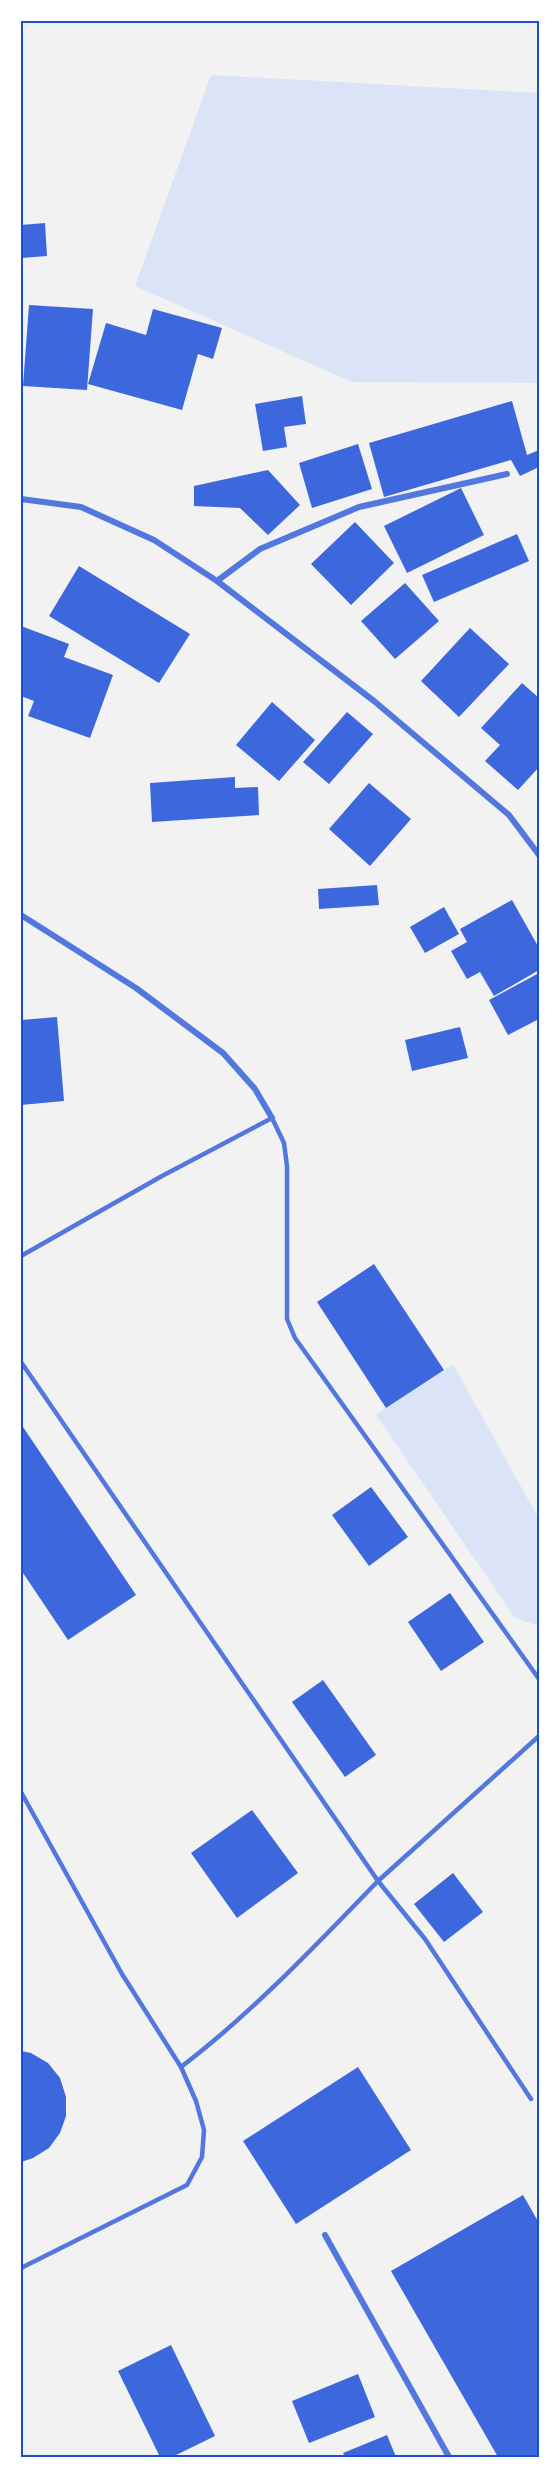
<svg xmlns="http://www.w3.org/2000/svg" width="560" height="2478" font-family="'Libre Baskerville',serif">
<rect width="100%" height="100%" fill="#f2f2f2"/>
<!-- green -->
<path fill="#dbe4f7" d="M211,75L539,93V383L352,382L135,286Z
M453,1364L539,1519V1626L515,1618L376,1415Z"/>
<!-- building -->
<path fill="#3d67dc" d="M45,223L47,256L21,258V225Z
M29,305L93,309L87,390L23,386Z
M153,309L222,328L213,359L198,354L182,410L88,384L106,323L146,335Z
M302,396L306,424L284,427L287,447L263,451L255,404Z
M512,401L527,455L539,450V467L520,476L511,460L384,497L369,443Z
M358,444L372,489L312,508L299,463Z
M268,470L300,505L268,535L240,508L194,506V486Z
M461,488L484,535L407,573L384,526Z
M355,522L394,563L351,605L311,564Z
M517,534L529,561L434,602L422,575Z
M79,566L190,634L159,683L49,616Z
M405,583L439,621L395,659L361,621Z
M21,626L69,644L64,657L113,675L90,738L28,716L34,701L21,696Z
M470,628L509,664L459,717L421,681Z
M522,683L539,698V767L518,790L485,761L500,745L481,728Z
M272,702L315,740L279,781L236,745Z
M347,712L373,734L329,784L303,762Z
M235,777V788L258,787L259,815L152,822L150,783Z
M369,783L411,819L370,866L329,829Z
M377,885L379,905L319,909L318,889Z
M512,900L539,948V970L494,996L480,972L467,979L451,951L467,942L460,929Z
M444,907L459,934L425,953L410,927Z
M539,973V1019L508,1035L489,1000Z
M57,1017L64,1101L21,1105V1020Z
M460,1027L468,1058L412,1071L405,1040Z
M374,1264L444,1370L386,1408L317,1302Z
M21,1424L136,1595L68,1640L21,1570Z
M371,1487L408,1537L369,1566L332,1515Z
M450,1593L484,1642L441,1671L408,1622Z
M323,1680L376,1755L345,1777L292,1702Z
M252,1810L298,1873L237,1918L191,1853Z
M453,1873L483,1912L444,1942L414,1904Z
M21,2051L31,2053L48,2063L60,2078L66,2097V2116L60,2133L49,2148L33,2158L21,2162Z
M358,2067L411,2150L296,2224L243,2141Z
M523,2195L539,2223V2457H498L391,2271Z
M171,2345L215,2436L172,2457H160L118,2371Z
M358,2374L375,2417L309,2443L292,2401Z
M387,2435L396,2457H345L343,2453Z"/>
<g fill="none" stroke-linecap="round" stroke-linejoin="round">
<!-- service -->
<path stroke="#5277de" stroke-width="4.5" d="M21,1256L162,1176L272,1118L284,1143L287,1166V1319L295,1338L539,1679
M21,1362L378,1881C315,1946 253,2012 181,2067L196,2101L204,2130L202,2157L187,2185L21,2268
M21,1792L122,1974L181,2067
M531,2099L425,1939L378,1881L539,1736"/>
<!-- minor -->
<path stroke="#5277de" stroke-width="6" d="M21,499L81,507L154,540L217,581L374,701L509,815L539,855
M217,581L260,549L359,507L507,474
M21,915L136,988L223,1053L255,1089L272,1118
M325,2235L449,2457"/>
</g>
<!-- border -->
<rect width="560" height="2478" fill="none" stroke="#ffffff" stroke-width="45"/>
<rect x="22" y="22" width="516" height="2434" fill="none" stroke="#1d4ed8" stroke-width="2"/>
</svg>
